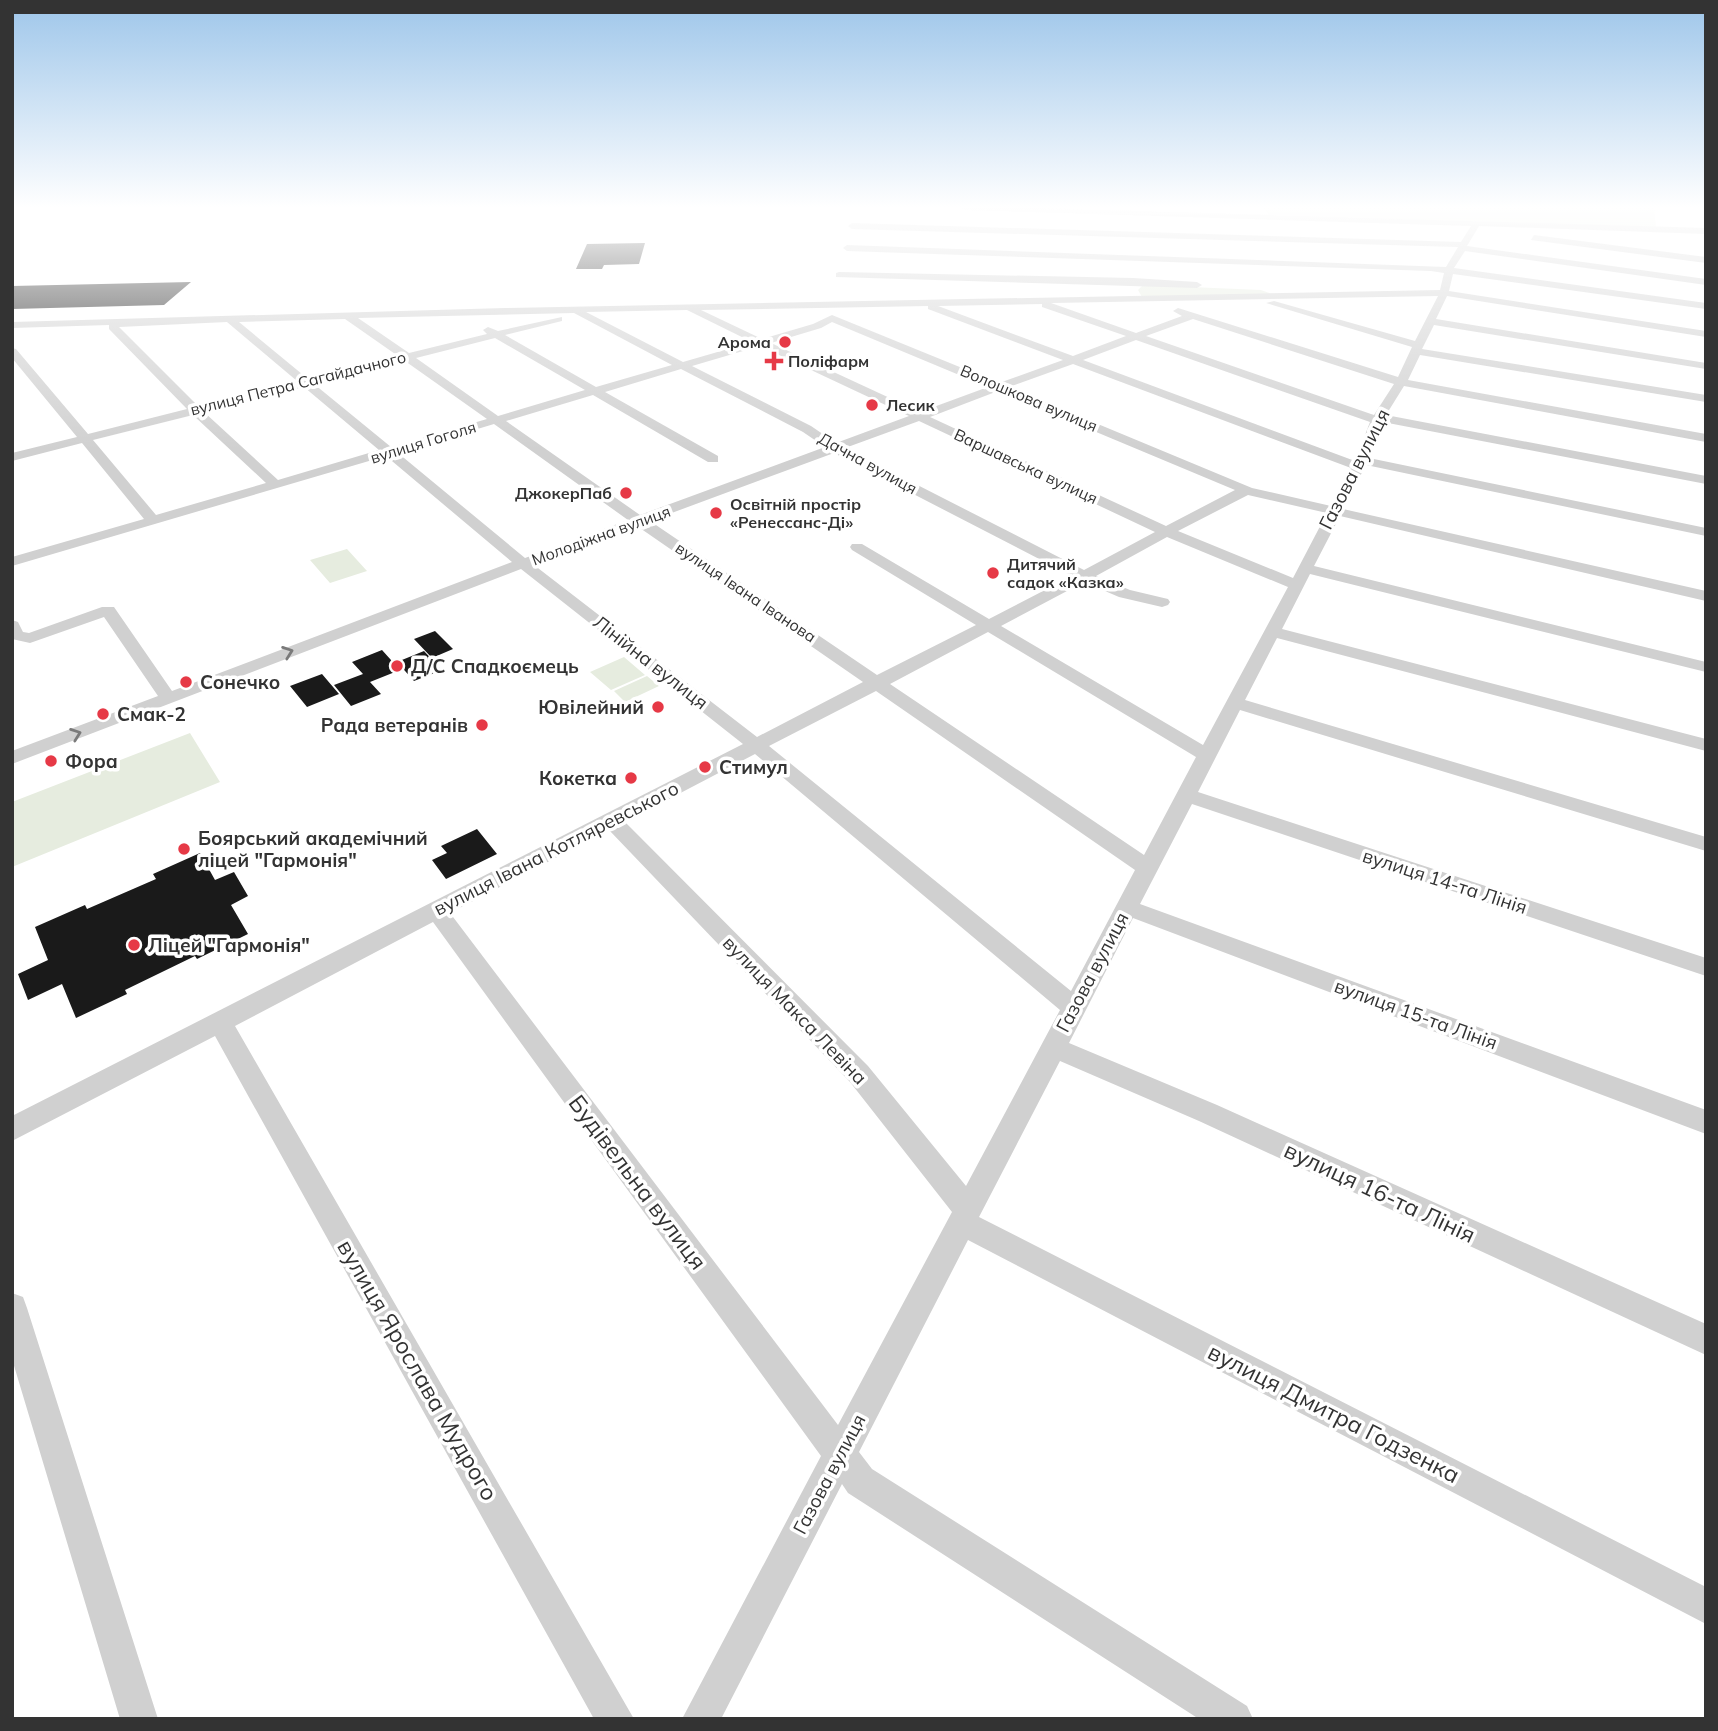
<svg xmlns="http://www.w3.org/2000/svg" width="1718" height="1731" font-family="Mulish,sans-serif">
<rect width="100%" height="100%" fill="#fff"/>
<!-- green -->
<path fill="#e6ecdf" d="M1263,208H1654L1656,227L1269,215Z
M1143,285L1261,290L1275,295L1142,297L1138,290Z
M347,549L367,571L330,583L310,560Z
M624,657L645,675L611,690L590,672Z
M647,676L659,686L625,702L614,691Z
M190,733L220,782L12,867V802Z"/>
<!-- building -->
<path fill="#1a1a1a" d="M645,243L639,264L604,265L602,269H576L587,244Z
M191,282L164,305L12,309V286Z
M435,631L453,649L432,658L414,639Z
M382,650L400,670L370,682L381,694L351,706L334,685L363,674L352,662Z
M424,651L442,670L414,681L397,662Z
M322,674L339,694L307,707L290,686Z
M477,829L497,854L446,879L432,860L447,853L441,846Z
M200,853L215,880L234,872L248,896L231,905L248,934L197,959L195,956L125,990L127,994L76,1018L62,984L28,1000L18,974L48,960L35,927L85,905L87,909L156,879L153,874Z"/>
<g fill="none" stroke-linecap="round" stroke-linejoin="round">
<!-- minor -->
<path fill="#d0d0d0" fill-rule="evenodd" d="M961,208H1034L1706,228V234L1479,226L1467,246L1706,279V285L1465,251L1454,268L1706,303V309L1453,274L1449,291L1706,331V337L1447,296L1436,319L1706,363V369L1434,325L1422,349L1706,395V402L1420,355L1408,380L1706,434V442L1404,386L1386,415L1706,476V484L1388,423L1382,422L1369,458L1706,528V536L1366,465L1343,509L1706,591V601L1340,516L1314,566L1706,662V672L1310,574L1282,629L1706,739V751L1277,638L1245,700L1706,837V851L1240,710L1198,792L1706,958V976L1192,804L1140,904L1706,1110V1134L1133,918L1069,1043L1217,1105L1706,1324V1355L1199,1121L1060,1061L979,1217L1706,1587V1624L968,1240L859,1452L872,1469L1247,1706L1253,1719H1199L848,1493L842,1484L721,1719H682L821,1456L433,922L235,1026L634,1719H594L215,1036L12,1141V1116L743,744L521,569L12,764V751L158,696L104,617L30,643L12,639V620L18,622L23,632L29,633L102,607H114L172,691L512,562L386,456L12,566V557L144,519L82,443L12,461V453L77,437L12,358V348L16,349L88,434L187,409L109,329V325L12,328V322L505,308L1440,290L1444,273L1431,271L847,251L843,248L847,245L1446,267L1458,247L852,229L848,226L852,223L1461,242L1471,226L965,210ZM1438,296L1415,341L1274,301L1266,303L1412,347L1398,377L1178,308L1173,311L1182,316L1136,333L1051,303ZM1042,304V307L1126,336L1073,356L938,306ZM928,306V309L1063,360L999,383L832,315L813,324L762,339L701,310ZM687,310L752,342L683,362L586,312ZM574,313L672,365L596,387L505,335L562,321V317L498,331L488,327L483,330L487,334L409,353L358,318ZM345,319L398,356L308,379L239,322ZM1193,319L1394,384L1374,415L1371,414L1146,336ZM227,322L297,381L198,406L119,327ZM832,322L988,387L920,412L771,343L821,328ZM495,338L585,390L498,416L416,358ZM1136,340L1370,422L1355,461L1083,360ZM760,346L909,416L836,443L811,426L692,366ZM405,361L487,419L391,447L314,384ZM1073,364L1351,468L1331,506L1252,488L1009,387ZM681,369L803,432L825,447L640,515L506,421L593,395L708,462H718V456L605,392ZM304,387L379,450L278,480L204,412ZM998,391L1235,490L1166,526L930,417ZM193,415L266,483L156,515L93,440ZM919,421L1155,532L1084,570L845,448ZM494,424L628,520L525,558L398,453ZM834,453L1072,576L989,619L862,544H852L850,547L852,550L976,625L877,675L650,521ZM1248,495L1327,513L1293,578L1178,531ZM637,526L863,682L757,737L534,565ZM1167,537L1288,587L1203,745L1001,626L1084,582L1119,597L1162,607L1168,605L1170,602L1168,599L1130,590L1096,576ZM988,632L1196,757L1144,855L890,684ZM876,691L1135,870L1071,991L769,746ZM755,754L1060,1010L966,1186L868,1066L625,822ZM609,830L850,1082L952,1212L838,1425L450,913Z
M1534,235L1706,257V263L1531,240Z
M839,272L1133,278L1197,282L1202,285L1197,288L836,277V273Z
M12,1293L23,1297L27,1308L158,1719H120L12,1359Z"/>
</g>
<!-- one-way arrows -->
<defs><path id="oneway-chevron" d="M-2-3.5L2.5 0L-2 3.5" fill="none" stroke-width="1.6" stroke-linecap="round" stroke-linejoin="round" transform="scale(1.75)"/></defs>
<g stroke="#7a7a7a">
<use href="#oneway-chevron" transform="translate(288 652) rotate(-20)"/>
<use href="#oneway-chevron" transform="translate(76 734) rotate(-20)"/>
</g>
<!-- sky -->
<linearGradient id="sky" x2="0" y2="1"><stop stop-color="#9ec6ea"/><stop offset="0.46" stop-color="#fff"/><stop offset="1" stop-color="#fff" stop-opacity="0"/></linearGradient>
<rect width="1718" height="450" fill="url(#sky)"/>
<!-- markers -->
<g fill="#e63946" stroke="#fff" stroke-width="2.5">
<circle cx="785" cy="342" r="7"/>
<path d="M770.5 350.5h7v7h7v7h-7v7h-7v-7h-7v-7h7z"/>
<circle cx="872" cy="405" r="7"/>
<circle cx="626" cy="493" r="7"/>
<circle cx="716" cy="513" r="7"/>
<circle cx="993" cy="573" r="7"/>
<circle cx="397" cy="666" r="7"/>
<circle cx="186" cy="682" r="7"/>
<circle cx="658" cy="707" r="7"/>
<circle cx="103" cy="714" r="7"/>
<circle cx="482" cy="725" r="7"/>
<circle cx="51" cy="761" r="7"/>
<circle cx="705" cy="767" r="7"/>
<circle cx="631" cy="778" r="7"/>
<circle cx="184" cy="849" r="7"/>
<circle cx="134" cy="945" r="7"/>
</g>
<g text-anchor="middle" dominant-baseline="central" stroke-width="7" stroke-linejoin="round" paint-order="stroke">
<!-- far-poi labels -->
<g font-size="16" font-weight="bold" fill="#333" stroke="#fff" text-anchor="start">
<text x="771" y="342" text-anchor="end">Арома</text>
<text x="788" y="361">Поліфарм</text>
<text x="886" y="405">Лесик</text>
<text x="612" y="493" text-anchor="end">ДжокерПаб</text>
<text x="730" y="504">Освітній простір<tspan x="730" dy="18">«Ренессанс-Ді»</tspan></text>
<text x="1007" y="564">Дитячий<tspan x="1007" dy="18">садок «Казка»</tspan></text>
</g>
<!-- far-street labels -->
<g font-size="16" fill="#333" stroke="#fff">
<text transform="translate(298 383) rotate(-14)">вулиця Петра Сагайдачного</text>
<text transform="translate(1029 398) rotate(23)">Волошкова вулиця</text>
<text transform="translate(423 442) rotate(-17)">вулиця Гоголя</text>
<text transform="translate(868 463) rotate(29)">Дачна вулиця</text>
<text transform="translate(1026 466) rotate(25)">Варшавська вулиця</text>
<text transform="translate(601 535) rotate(-20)">Молодіжна вулиця</text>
<text transform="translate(746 592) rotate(34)">вулиця Івана Іванова</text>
</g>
<!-- street labels -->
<g font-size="19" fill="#333" stroke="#fff">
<text transform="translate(1354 469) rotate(-63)">Газова вулиця</text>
<text transform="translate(651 662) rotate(38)">Лінійна вулиця</text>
<text transform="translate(556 848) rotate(-27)">вулиця Івана Котляревського</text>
<text transform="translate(1445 881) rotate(18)">вулиця 14-та Лінія</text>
<text transform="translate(1092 972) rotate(-62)">Газова вулиця</text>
<text transform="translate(795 1010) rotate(46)">вулиця Макса Левіна</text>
<text transform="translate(1416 1014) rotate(20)">вулиця 15-та Лінія</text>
<text transform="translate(829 1474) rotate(-62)">Газова вулиця</text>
</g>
<!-- poi labels -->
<g font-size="19" font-weight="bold" fill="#333" stroke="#fff" text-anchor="start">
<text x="411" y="666">Д/С Спадкоємець</text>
<text x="200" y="682">Сонечко</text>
<text x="644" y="707" text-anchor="end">Ювілейний</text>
<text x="117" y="714">Смак-2</text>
<text x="468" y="725" text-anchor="end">Рада ветеранів</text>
<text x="65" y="761">Фора</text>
<text x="719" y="767">Стимул</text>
<text x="617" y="778" text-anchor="end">Кокетка</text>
<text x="198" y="838">Боярський академічний<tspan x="198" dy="22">ліцей "Гармонія"</tspan></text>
<text x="148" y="945">Ліцей "Гармонія"</text>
</g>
<!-- near-street labels -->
<g font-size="23" fill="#333" stroke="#fff">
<text transform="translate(638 1182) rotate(53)">Будівельна вулиця</text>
<text transform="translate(1380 1192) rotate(25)">вулиця 16-та Лінія</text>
<text transform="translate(418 1370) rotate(60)">вулиця Ярослава Мудрого</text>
<text transform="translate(1334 1413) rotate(27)">вулиця Дмитра Годзенка</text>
</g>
</g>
<!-- border -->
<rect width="1718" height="1731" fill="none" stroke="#333333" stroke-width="28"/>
</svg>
